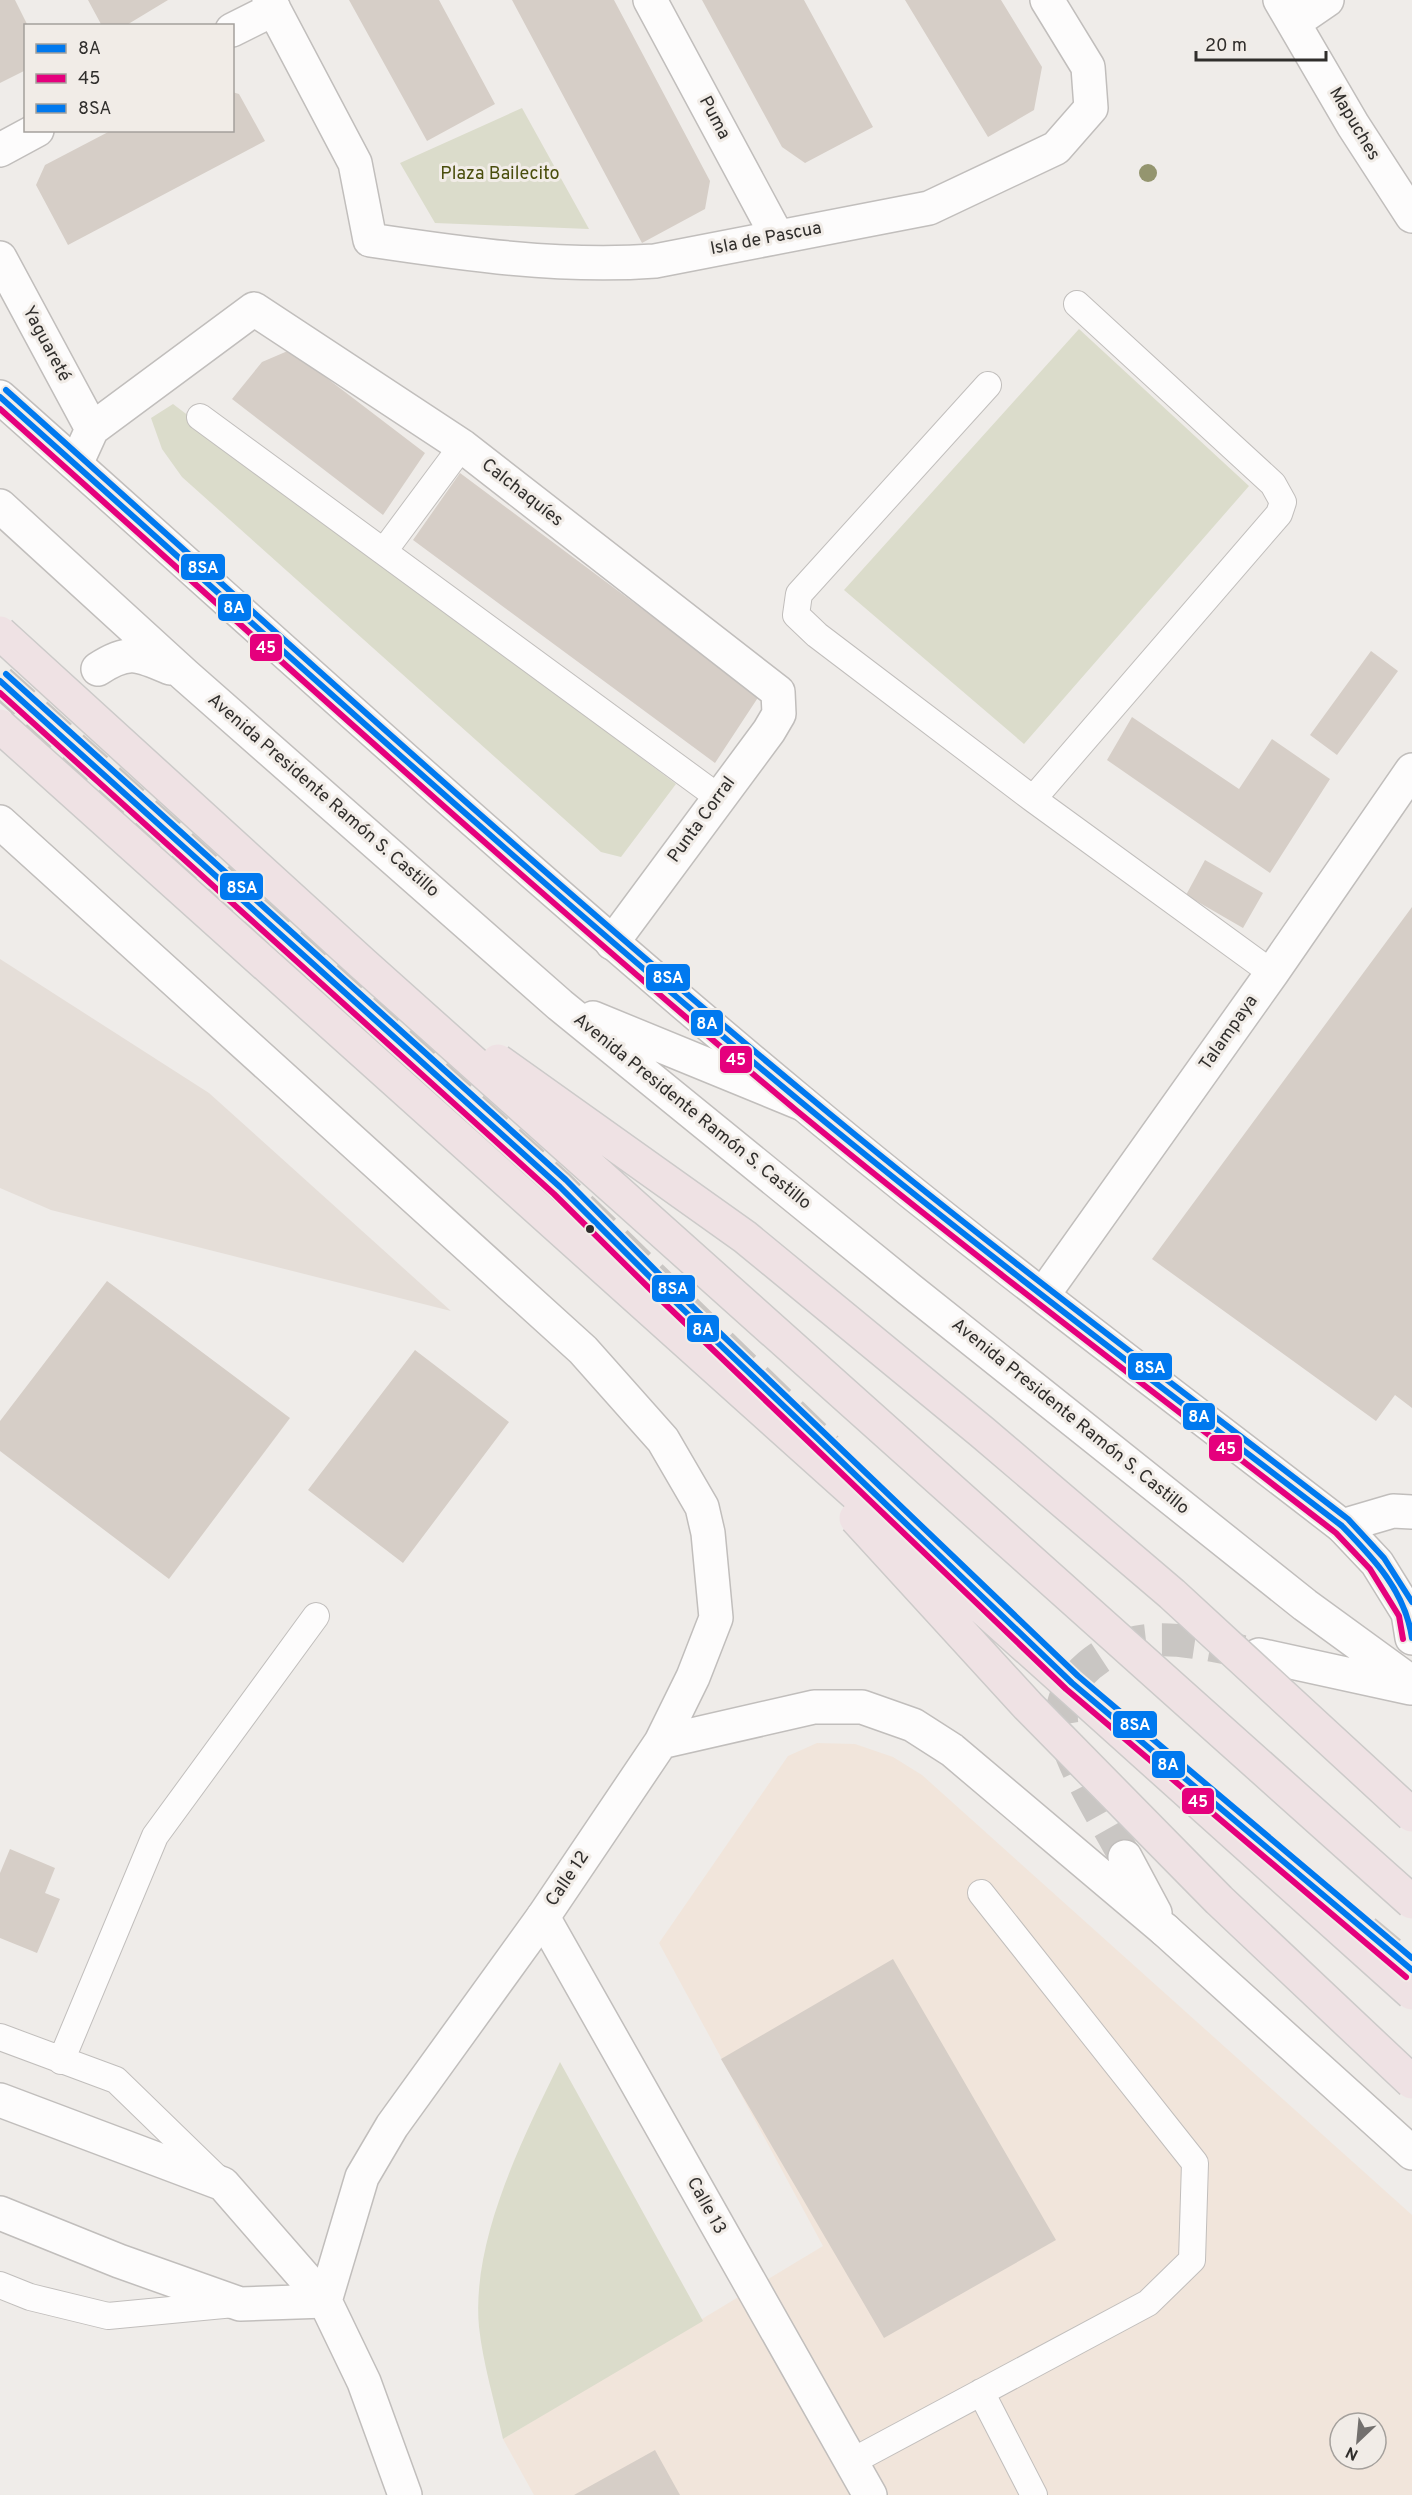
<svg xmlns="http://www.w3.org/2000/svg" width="1412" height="2495" font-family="Overpass,sans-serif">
<rect width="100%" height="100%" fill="#efece9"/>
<!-- built -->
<path fill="#e5ded8" d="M0,959L209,1093L451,1311L51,1210L0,1188Z"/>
<!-- industrial -->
<path fill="#f1e5db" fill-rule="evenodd" d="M817,1743L855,1744L893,1757L922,1775L1412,2215V2495H534L503,2439L823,2246L659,1943L788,1756ZM1340,2423H1376V2459H1340Z"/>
<!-- green -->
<path fill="#dbdccb" d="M522,108L589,229L435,223L400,163Z
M1079,329L1249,486L1024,744L844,590Z
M173,404L676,784L621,857L601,852L182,477L162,449L151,418Z
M560,2062L703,2321L503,2439C495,2403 483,2364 479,2327C471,2240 523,2138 560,2062Z"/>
<!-- building -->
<path fill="#d6cec7" d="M0,0H15L28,26H26V70L0,83Z
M88,0H168L125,26H102Z
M349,0H439L495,104L427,141Z
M512,0H614L710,181L705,209L642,243Z
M702,0H804L873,127L805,163L782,147Z
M905,0H1001L1042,67L1034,110L988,137Z
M232,92L239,94L265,141L68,245L36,185L45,165L112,130H232Z
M290,350L425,453L383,515L232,399L262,362Z
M460,473L759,696L715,763L413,540Z
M1371,651L1398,671L1337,755L1310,735Z
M1132,717L1239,789L1272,739L1330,779L1270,873L1107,760Z
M1205,860L1263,893L1243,928L1186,895Z
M1412,907V1408L1395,1395L1376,1421L1152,1259Z
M107,1281L290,1418L169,1579L0,1451V1421Z
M415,1350L509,1422L403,1563L308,1490Z
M10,1849L55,1868L45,1893L60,1899L37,1953L0,1938V1873Z
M893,1959L1056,2240L884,2338L721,2059Z
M655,2450L680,2495H574Z"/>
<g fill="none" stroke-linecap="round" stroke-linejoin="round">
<!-- secondary-tunnel -->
<path stroke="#c9c6c3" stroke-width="33" stroke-dasharray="33 16" stroke-linecap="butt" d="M0,681L560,1187L827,1448
M1125,1857C1104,1817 1072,1769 1062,1725C1059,1708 1068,1687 1079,1675C1127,1624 1185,1640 1245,1652
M1365,1931L1412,1970"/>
<defs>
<path id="service" d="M988,385L799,594L796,615L817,635L1033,799L1272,973
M200,417L718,797
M384,551L462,446
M1033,799L1279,514L1283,502L1273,484L1077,304
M0,2037L116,2080L219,2180
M61,2061L155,1836L316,1616
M0,2285L30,2297L108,2316L234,2304
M981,2392L1034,2495
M851,2462L1148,2303L1192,2260L1195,2163L981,1893"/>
<path id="minor" d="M269,0L355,163L370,240C464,254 560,268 655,261L929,208L1056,148L1091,108L1088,67L1047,0
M650,0L777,236
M1280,0L1353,125L1412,216
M1295,22L1327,0
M232,30L274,9
M0,150L37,130
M0,258L92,429
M76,464L92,429L254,309L462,446L778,692L779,714L769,731L612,943
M1043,1295L1272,973L1412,770
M1342,1526L1393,1511L1412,1512
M543,1917L870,2495
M1165,1930L1412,2153
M0,2100L223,2184L325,2301
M0,2213L119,2261L240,2304L325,2301"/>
<path id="tertiary" d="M0,397C266,633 527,875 801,1102C977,1249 1161,1386 1342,1526L1377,1563L1408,1613L1412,1638"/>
<path id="secondary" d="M0,506L185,675L560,1005L909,1289L1305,1605L1412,1683
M98,669C128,649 138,654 170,668
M0,822L583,1350L663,1440L702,1507L708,1533L716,1618L693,1677L661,1742L543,1917L392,2126L362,2177L325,2301L364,2382L405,2495
M593,1018L803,1104
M1259,1655L1410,1688
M661,1742L814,1707H862L913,1725L952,1750L1165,1930
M1125,1857L1155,1913"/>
</defs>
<!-- service casing -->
<use href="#service" stroke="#c1bebc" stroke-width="28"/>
<!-- minor casing -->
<use href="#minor" stroke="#c1bebc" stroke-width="36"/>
<!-- tertiary casing -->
<use href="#tertiary" stroke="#c1bebc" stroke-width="36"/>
<!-- secondary casing -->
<use href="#secondary" stroke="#c1bebc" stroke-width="36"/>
<!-- service -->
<use href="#service" stroke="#fdfcfc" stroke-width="26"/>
<!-- minor -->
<use href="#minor" stroke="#fdfcfc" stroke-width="33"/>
<!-- tertiary -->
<use href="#tertiary" stroke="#fdfcfc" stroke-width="33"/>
<!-- secondary -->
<use href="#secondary" stroke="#fdfcfc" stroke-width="33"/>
<defs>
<path id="motorway-bridge" d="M0,633L362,963L1412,1902
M0,726L1412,1993
M498,1061L745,1237L982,1432L1172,1594L1412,1815
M856,1518L1028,1706L1219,1900L1412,2082"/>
</defs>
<!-- motorway-bridge casing -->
<use href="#motorway-bridge" stroke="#cccac9" stroke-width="36" stroke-linecap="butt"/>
<!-- motorway-bridge -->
<use href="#motorway-bridge" stroke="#efe2e4" stroke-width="33"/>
<defs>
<path id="bus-1" d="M0,397C265,634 527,874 801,1102C977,1248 1160,1386 1342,1526C1374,1559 1405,1591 1412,1638
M0,681L560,1187L666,1293L1072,1683L1412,1970"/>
<path id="bus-2" d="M0,409C264,645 525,884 797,1111C973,1256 1155,1393 1336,1533L1370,1569L1399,1616L1403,1639
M0,693L554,1194L660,1299L1066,1689L1406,1977"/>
<path id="bus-3" d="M6,390C271,627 533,868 807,1095C983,1242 1167,1379 1348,1519L1384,1558L1412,1602
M6,674L566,1180L672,1287L1078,1676L1412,1958"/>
</defs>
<!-- bus-1 casing -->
<use href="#bus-1" stroke="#f1ece7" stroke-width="10"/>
<!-- bus-2 casing -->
<use href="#bus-2" stroke="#f1ece7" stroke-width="10"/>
<!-- bus-3 casing -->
<use href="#bus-3" stroke="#f1ece7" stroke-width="10"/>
<!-- bus-1 -->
<use href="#bus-1" stroke="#0079ef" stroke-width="6"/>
<!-- bus-2 -->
<use href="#bus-2" stroke="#e5007d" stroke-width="6"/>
<!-- bus-3 -->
<use href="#bus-3" stroke="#0079ef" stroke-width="6"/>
</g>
<!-- trees -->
<circle fill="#94956f" cx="1148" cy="173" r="9"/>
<!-- markers -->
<circle fill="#302e2c" stroke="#f1ece7" stroke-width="2" cx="590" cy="1229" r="5"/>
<g text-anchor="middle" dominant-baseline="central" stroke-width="6" stroke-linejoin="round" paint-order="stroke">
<!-- street labels -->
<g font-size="18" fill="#302e2c" stroke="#f1ece7">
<text transform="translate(714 118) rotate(62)">Puma</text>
<text transform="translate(1354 124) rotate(59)">Mapuches</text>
<text transform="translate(766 239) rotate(-11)">Isla de Pascua</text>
<text transform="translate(46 344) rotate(62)">Yaguareté</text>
<text transform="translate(522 493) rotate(38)">Calchaquíes</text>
<text transform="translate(323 796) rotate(41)">Avenida Presidente Ramón S. Castillo</text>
<text transform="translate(702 820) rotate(-54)">Punta Corral</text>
<text transform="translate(1229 1033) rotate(-55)">Talampaya</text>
<text transform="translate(692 1112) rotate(39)">Avenida Presidente Ramón S. Castillo</text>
<text transform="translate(1070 1417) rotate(39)">Avenida Presidente Ramón S. Castillo</text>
<text transform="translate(568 1879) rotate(-56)">Calle 12</text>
<text transform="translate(706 2206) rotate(61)">Calle 13</text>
</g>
<!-- park labels -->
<g font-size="18" fill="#494d0c" stroke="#f1ece7">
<text x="500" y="174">Plaza Bailecito</text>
</g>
</g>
<g stroke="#f1ece7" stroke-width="2">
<rect x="180" y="553" width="46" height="28" rx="6" fill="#0079ef"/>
<rect x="217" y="593" width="35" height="29" rx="6" fill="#0079ef"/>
<rect x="249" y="633" width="34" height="29" rx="6" fill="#e5007d"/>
<rect x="219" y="872" width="45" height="29" rx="6" fill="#0079ef"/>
<rect x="645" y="963" width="46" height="29" rx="6" fill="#0079ef"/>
<rect x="690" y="1009" width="34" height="28" rx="6" fill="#0079ef"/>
<rect x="719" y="1045" width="34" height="29" rx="6" fill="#e5007d"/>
<rect x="651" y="1274" width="45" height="29" rx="6" fill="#0079ef"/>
<rect x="686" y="1314" width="34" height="29" rx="6" fill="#0079ef"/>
<rect x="1127" y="1352" width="46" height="29" rx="6" fill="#0079ef"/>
<rect x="1182" y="1402" width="34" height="29" rx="6" fill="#0079ef"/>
<rect x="1208" y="1434" width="35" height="28" rx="6" fill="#e5007d"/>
<rect x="1112" y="1710" width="46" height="29" rx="6" fill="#0079ef"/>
<rect x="1151" y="1750" width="35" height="29" rx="6" fill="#0079ef"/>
<rect x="1181" y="1787" width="34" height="28" rx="6" fill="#e5007d"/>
</g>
<g font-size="16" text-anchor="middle" font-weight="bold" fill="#fff">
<text x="203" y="573">8SA</text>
<text x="234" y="613">8A</text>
<text x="266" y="653">45</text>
<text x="242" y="893">8SA</text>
<text x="668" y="983">8SA</text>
<text x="707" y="1029">8A</text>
<text x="736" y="1065">45</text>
<text x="673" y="1294">8SA</text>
<text x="703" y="1335">8A</text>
<text x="1150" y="1373">8SA</text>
<text x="1199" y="1422">8A</text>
<text x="1226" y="1454">45</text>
<text x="1135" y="1730">8SA</text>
<text x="1168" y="1770">8A</text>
<text x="1198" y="1807">45</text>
</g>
<!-- legend -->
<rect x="24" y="24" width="210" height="108" fill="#f1ece7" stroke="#a4a09c" stroke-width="1.5"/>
<rect x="36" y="44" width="30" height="9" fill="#0079ef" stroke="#a4a09c" stroke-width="1.5"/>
<text x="78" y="54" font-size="18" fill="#302e2c">8A</text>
<rect x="36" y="74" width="30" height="9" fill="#e5007d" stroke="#a4a09c" stroke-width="1.5"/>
<text x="78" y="84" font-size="18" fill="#302e2c">45</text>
<rect x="36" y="104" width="30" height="9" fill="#0079ef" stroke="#a4a09c" stroke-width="1.5"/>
<text x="78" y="114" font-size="18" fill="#302e2c">8SA</text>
<!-- north arrow -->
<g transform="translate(1358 2441) rotate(206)"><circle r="28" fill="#f1ece7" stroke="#a4a09c" stroke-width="1.5"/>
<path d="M0-4.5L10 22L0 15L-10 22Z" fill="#73706e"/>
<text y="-9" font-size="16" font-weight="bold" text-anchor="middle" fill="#302e2c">N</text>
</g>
<!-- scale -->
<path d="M1196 51v9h130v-9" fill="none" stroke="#302e2c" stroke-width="3"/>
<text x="1205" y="51" font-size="18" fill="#302e2c" stroke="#f1ece7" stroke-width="4.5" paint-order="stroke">20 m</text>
</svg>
